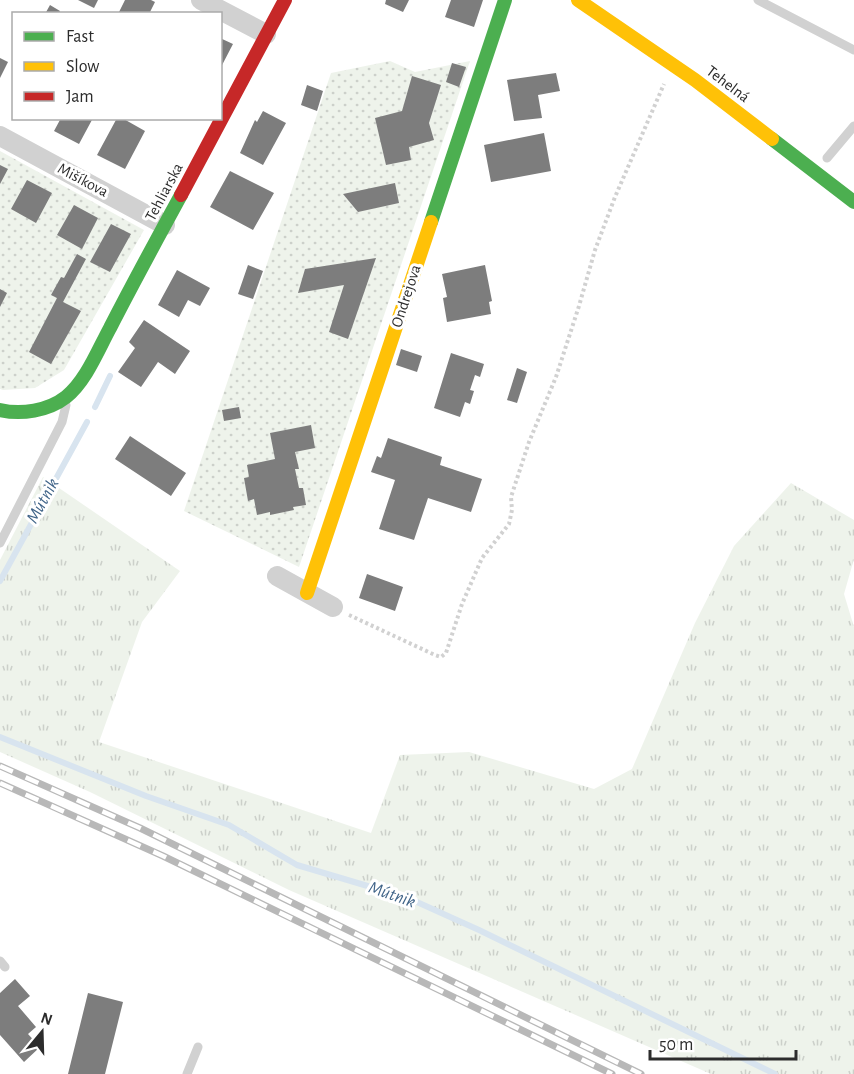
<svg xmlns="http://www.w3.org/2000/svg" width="854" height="1074" font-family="'Alegreya Sans',sans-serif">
<defs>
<pattern id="grass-tufts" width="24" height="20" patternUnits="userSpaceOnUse" patternTransform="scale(1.5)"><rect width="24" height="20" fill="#eef3eb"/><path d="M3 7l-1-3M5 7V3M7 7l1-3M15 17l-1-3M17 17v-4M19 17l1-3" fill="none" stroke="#ccd0ca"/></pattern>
<pattern id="park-dots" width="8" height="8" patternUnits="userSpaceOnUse" patternTransform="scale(1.5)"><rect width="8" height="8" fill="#eef3eb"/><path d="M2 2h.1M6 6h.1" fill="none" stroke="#ccd0ca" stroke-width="1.8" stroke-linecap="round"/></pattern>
</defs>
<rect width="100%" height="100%" fill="#fff"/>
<!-- grass -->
<path fill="url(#grass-tufts)" d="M43,477L180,571L142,622L99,742L371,833L400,755L469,752L594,789L632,769L695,623L734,546L791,483L854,520V559L844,594L854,627V1074H711L289,890L90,792L0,752V560Z"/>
<!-- park -->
<path fill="url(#park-dots)" d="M390,61L415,72L470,61L299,567L184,511L331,73Z
M0,151L144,230L64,370L35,388L3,390L0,389Z"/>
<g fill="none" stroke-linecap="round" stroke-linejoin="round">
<!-- stream -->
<path stroke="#d8e4ef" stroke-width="6" d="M95,407L110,376
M0,581L87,422
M0,737L146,796L229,825L297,865L408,898L479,930L775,1074"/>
</g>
<!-- building -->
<path fill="#7d7d7d" d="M78,0H98L94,8Z
M125,0H151L155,2L149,14H118Z
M386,0H409L403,12L385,4Z
M451,0H483L474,27L445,17Z
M50,5L60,11L59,14H45Z
M220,38L233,44L220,69Z
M0,58L8,62L0,78Z
M452,63L466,67L459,87L446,82Z
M556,73L560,91L538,95L542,118L514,121L507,80Z
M412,76L441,85L429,123L434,140L409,147L411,160L386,165L375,118L402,111Z
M307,85L323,91L317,111L301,105Z
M263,111L286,123L263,165L240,153L255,120L257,122Z
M61,118H93L79,144L54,131Z
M117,118H122L145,131L125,169L97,155Z
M544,133L551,171L491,182L484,145Z
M0,165L8,169L0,184Z
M230,171L274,193L253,230L210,207Z
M27,180L52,193L36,223L11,209Z
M395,183L399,203L358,212L343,194Z
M74,205L98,218L82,249L57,235Z
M111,224L131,234L110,272L90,262Z
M77,254L86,259L63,302L81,311L51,364L29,352L57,298L51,295L61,277L64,278Z
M376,258L348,339L329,332L344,285L298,293L305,269Z
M248,265L263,271L253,299L238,294Z
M485,265L492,301L489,302L491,314L447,322L443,298L447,297L442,274Z
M177,270L210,288L200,306L188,300L179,317L158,305Z
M0,289L7,293L0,307Z
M144,320L190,351L175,374L158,362L141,387L118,372L135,348L129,342Z
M401,349L422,356L417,372L396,365Z
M451,353L484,364L480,377L475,375L470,390L474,391L470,404L465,402L460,417L434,408Z
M517,368L527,372L517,403L507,400Z
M239,407L241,418L224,421L222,410Z
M311,425L315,448L295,452L299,469H295L299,488H303L306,505L293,507L294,510L270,515V512L257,515L254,499L248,501L244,478L249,477L247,465L275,459L270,433Z
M130,436L186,473L171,496L115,459Z
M388,438L442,457L440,465L482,479L471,512L428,498L414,540L379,529L395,480L371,472L377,456L381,458Z
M367,574L403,587L395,611L359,598Z
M15,979L30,996L18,1006L36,1027L28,1034L40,1047L24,1062L0,1035V993Z
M88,993L123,1002L105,1074H68Z"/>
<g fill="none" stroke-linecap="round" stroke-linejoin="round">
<!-- path -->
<path stroke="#d1d1d1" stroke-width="4" stroke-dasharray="3 3" stroke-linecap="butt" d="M349,615L435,655L441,657L446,653L462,604L482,558L509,524L512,510L511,497L529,442L556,377L579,306L595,250L615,197L664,84"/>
<!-- lane -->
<path stroke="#d1d1d1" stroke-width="9" d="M758,0L854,50
M827,158L854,126
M0,543L62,422L66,405
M0,961L5,967
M187,1074L198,1047"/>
<!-- street -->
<path stroke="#d1d1d1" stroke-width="20" d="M201,0L266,34
M0,136L165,225
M277,576L333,607"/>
<!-- fast -->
<path stroke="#4caf50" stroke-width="14" d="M772,139L854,202
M431,222L505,0
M0,410C21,415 48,411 66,397C86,381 98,350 110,328C133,283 157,239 181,195"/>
<!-- slow -->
<path stroke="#ffc107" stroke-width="14" d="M578,0L695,80L772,139
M307,593L431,222"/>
<!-- jam -->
<path stroke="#c62828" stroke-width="14" d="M181,195L285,0"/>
<defs>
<path id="rail" d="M0,766L140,828L641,1074
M0,783L163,856L612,1074"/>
</defs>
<!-- rail casing -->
<use href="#rail" stroke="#b8b8b8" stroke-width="7"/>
<!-- rail -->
<use href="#rail" stroke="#fff" stroke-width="4.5" stroke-dasharray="14" stroke-linecap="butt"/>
</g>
<g text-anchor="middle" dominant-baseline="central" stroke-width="6" stroke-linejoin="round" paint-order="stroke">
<!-- street labels -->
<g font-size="16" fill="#2c2c2c" stroke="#fff">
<text transform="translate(728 84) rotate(37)">Tehelná</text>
<text transform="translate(83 180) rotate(28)">Mišíkova</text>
<text transform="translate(164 192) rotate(-62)">Tehliarska</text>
<text transform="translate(406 296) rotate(-72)">Ondrejova</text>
</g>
<!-- water labels -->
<g font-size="18" font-style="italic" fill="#406488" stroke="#fff">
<text transform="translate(43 501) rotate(-61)">Mútnik</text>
<text transform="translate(392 895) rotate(19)">Mútnik</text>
</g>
</g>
<!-- legend -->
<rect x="12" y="12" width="210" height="108" fill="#ffffff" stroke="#ababab" stroke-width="1.5"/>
<rect x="24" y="32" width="30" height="9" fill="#4caf50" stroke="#ababab" stroke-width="1.5"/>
<text x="66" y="42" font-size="18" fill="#2c2c2c">Fast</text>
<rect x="24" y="62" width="30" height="9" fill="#ffc107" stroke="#ababab" stroke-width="1.5"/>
<text x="66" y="72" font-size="18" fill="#2c2c2c">Slow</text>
<rect x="24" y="92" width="30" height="9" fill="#c62828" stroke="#ababab" stroke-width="1.5"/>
<text x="66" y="102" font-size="18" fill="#2c2c2c">Jam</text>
<!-- north arrow -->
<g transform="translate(42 1032) rotate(19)" stroke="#ffffff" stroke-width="4.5" paint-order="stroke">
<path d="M0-4.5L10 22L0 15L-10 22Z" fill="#2c2c2c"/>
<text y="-9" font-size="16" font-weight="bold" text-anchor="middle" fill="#2c2c2c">N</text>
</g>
<!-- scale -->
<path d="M650 1050v9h146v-9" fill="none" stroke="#2c2c2c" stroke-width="3"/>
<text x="659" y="1050" font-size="18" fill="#2c2c2c" stroke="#ffffff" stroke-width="4.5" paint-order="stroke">50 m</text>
</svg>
